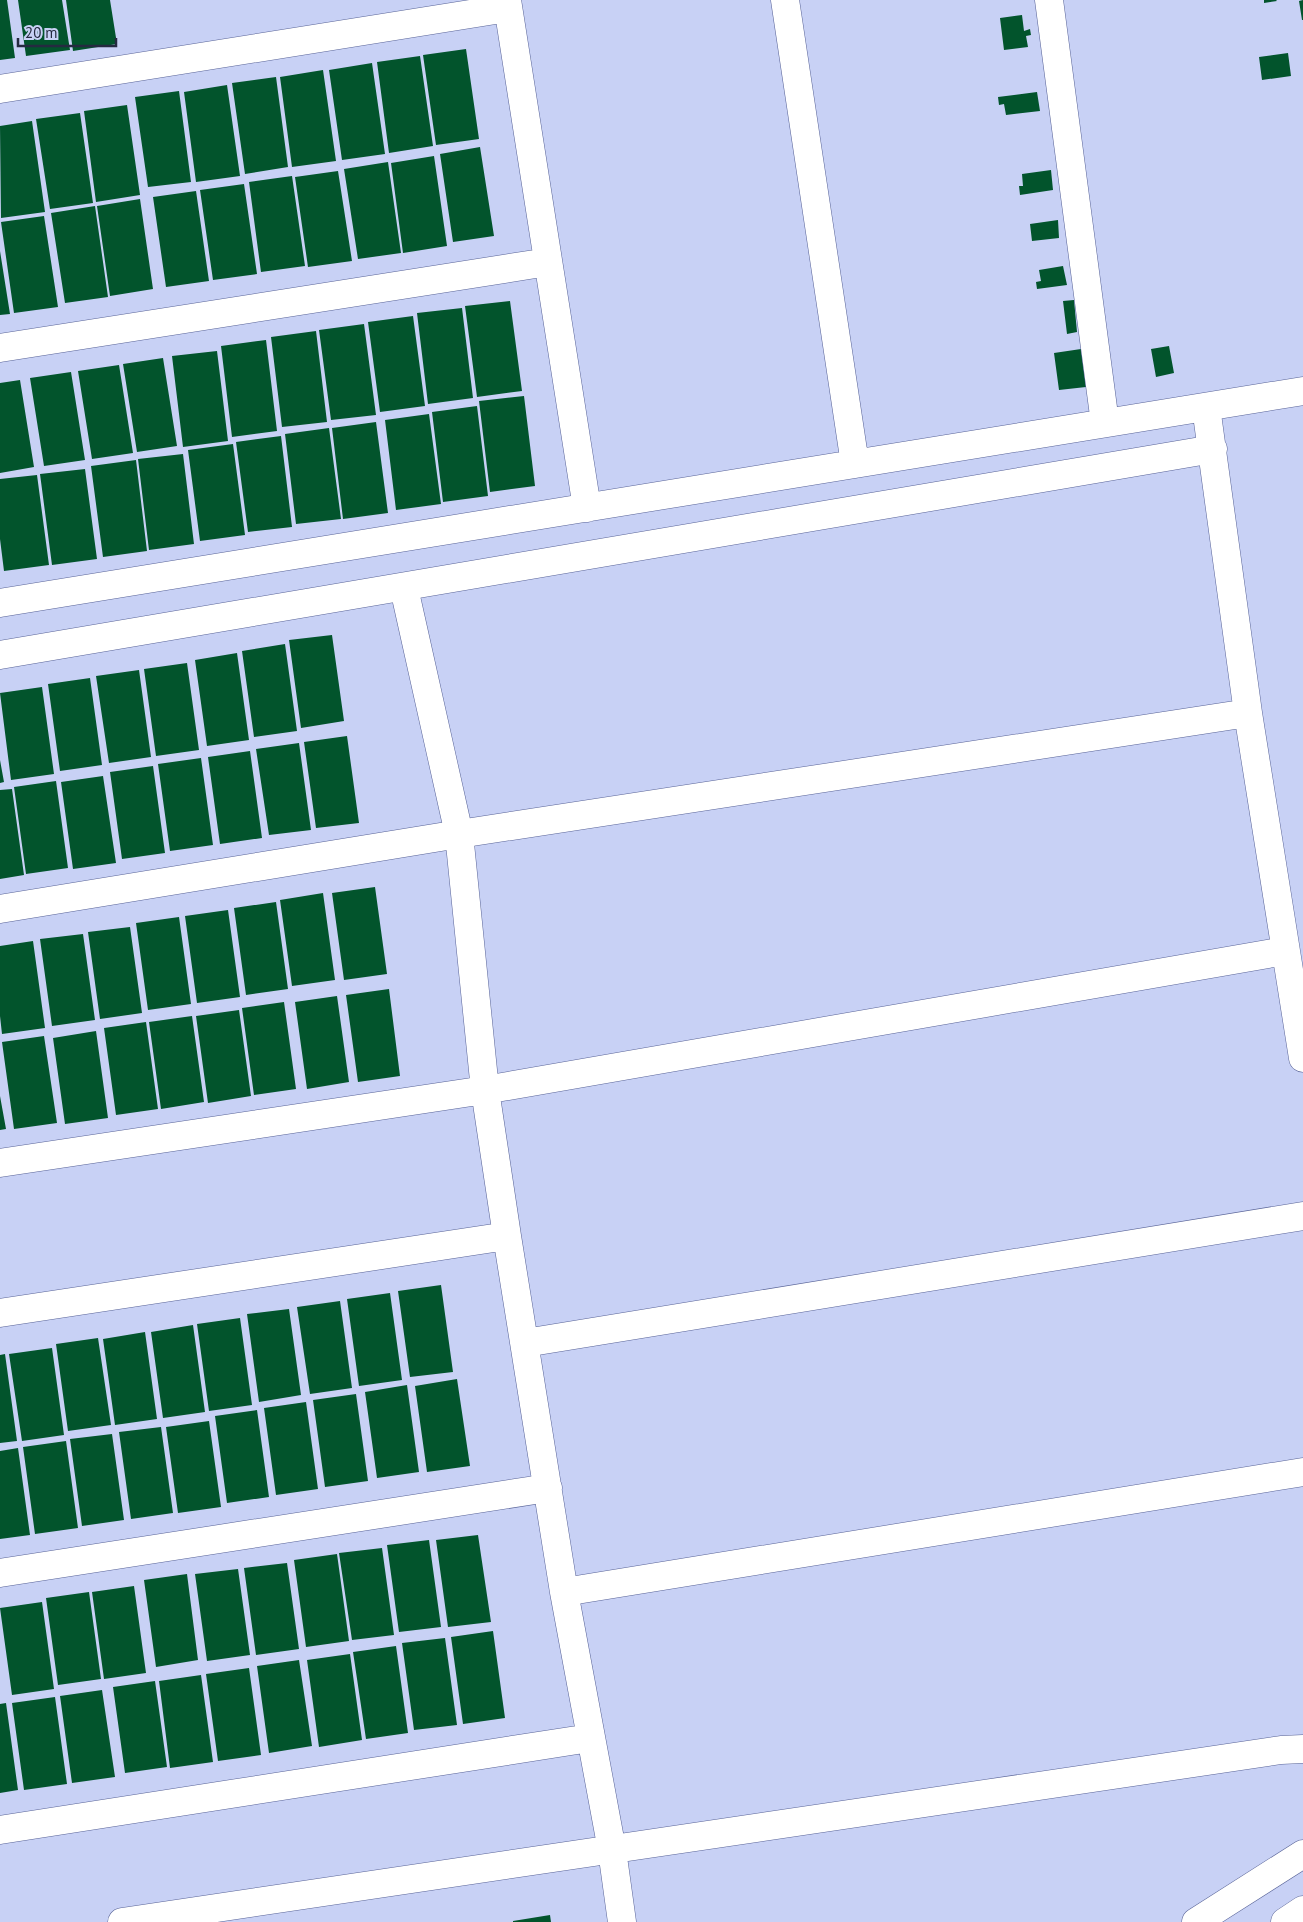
<svg xmlns="http://www.w3.org/2000/svg" width="1303" height="1922" font-family="'PT Sans',sans-serif">
<rect width="100%" height="100%" fill="#c8d1f5"/>
<!-- building -->
<path fill="#02542c" d="M0,0H7L15,58L0,60Z
M18,0H62L70,50L26,56Z
M66,0H110L117,44L73,51Z
M1264,0H1276L1277,1L1264,3Z
M1303,0V20H1302L1299,1Z
M1022,15L1024,31L1030,29L1031,35L1026,36L1028,47L1004,50L1000,18Z
M466,49L479,139L436,145L423,55Z
M1288,53L1291,76L1262,80L1259,57Z
M420,56L433,146L389,153L377,62Z
M372,63L385,154L342,160L329,70Z
M323,70L336,161L292,167L280,77Z
M276,77L288,167L245,174L232,83Z
M227,85L240,176L196,182L184,92Z
M179,91L191,182L148,187L135,97Z
M1037,92L1040,111L1006,115L1004,104L999,105L998,97Z
M127,105L140,195L96,202L84,111Z
M80,113L93,203L50,209L36,119Z
M32,121L45,212L1,218L0,126Z
M480,147L494,236L453,242L440,154Z
M434,156L447,246L403,253L391,163Z
M388,162L401,253L358,259L344,169Z
M1051,170L1053,190L1020,195L1019,186H1023L1022,174Z
M338,171L352,261L308,267L295,177Z
M292,176L305,266L261,272L249,182Z
M244,184L257,274L213,280L200,190Z
M196,191L209,281L166,287L153,197Z
M140,199L153,289L110,296L97,206Z
M95,206L108,297L65,303L51,213Z
M44,216L58,307L14,313L1,222Z
M1058,220L1059,238L1032,241L1030,224Z
M0,251L10,314L0,315Z
M1063,266L1067,285L1037,289L1036,282L1041,281L1039,270Z
M1074,300L1077,332L1067,334L1063,301Z
M510,301L522,391L477,397L465,306Z
M462,308L473,398L428,404L417,313Z
M413,316L425,406L380,412L368,322Z
M364,324L376,415L331,420L319,330Z
M316,331L327,422L282,427L271,337Z
M266,340L277,431L232,437L221,346Z
M1169,346L1174,373L1156,377L1151,349Z
M1081,349L1086,387L1059,390L1054,353Z
M217,351L228,441L183,447L172,356Z
M163,358L177,446L137,452L123,364Z
M119,365L133,453L92,459L78,371Z
M71,372L85,460L44,466L30,378Z
M20,380L34,467L0,473V383Z
M524,396L535,486L490,492L479,401Z
M477,406L488,496L443,502L432,412Z
M429,414L441,504L396,510L385,420Z
M376,422L388,513L343,519L332,428Z
M329,428L341,519L296,524L285,434Z
M281,436L292,527L248,532L236,442Z
M233,444L245,535L200,541L188,450Z
M183,454L194,544L149,550L138,459Z
M136,460L147,551L103,557L91,466Z
M85,469L97,559L52,565L40,474Z
M37,475L49,565L4,571L0,539V479Z
M332,635L344,721L301,728L289,640Z
M285,644L297,731L254,737L242,651Z
M237,653L249,740L207,746L195,660Z
M187,663L199,750L156,756L144,669Z
M139,670L151,757L109,763L96,676Z
M90,678L102,765L60,771L48,684Z
M42,687L54,774L11,780L0,693Z
M347,736L359,823L316,828L304,742Z
M299,743L311,830L269,835L256,749Z
M250,751L262,838L220,844L208,757Z
M201,758L213,845L170,851L158,764Z
M0,760L4,782L0,783Z
M153,766L165,853L122,859L110,772Z
M103,776L116,863L73,869L61,782Z
M56,781L68,868L26,874L14,787Z
M12,789L24,875L0,879V790Z
M375,887L387,974L344,980L332,893Z
M323,893L335,980L292,986L280,900Z
M276,902L288,989L246,995L234,908Z
M228,910L240,997L197,1003L185,916Z
M179,917L191,1004L148,1010L136,923Z
M130,927L142,1013L100,1019L88,932Z
M83,934L95,1020L52,1026L40,939Z
M33,941L45,1028L2,1034L0,1016V946Z
M389,989L400,1076L358,1082L346,995Z
M337,996L349,1082L307,1089L295,1002Z
M284,1002L296,1089L254,1095L242,1008Z
M239,1010L251,1096L208,1103L196,1016Z
M192,1016L204,1102L161,1109L149,1022Z
M146,1022L158,1109L116,1115L104,1028Z
M96,1031L108,1118L65,1124L53,1038Z
M44,1036L57,1123L14,1129L2,1042Z
M0,1096L6,1129L0,1130Z
M441,1285L453,1372L410,1377L398,1291Z
M390,1293L402,1380L359,1386L347,1299Z
M340,1301L352,1388L310,1394L297,1307Z
M289,1309L301,1395L259,1402L247,1314Z
M240,1318L252,1405L209,1411L197,1324Z
M193,1325L205,1412L163,1418L151,1332Z
M145,1332L157,1419L115,1425L103,1339Z
M98,1338L111,1425L68,1431L56,1344Z
M52,1348L64,1435L22,1441L9,1354Z
M5,1354L17,1441L0,1443V1355Z
M457,1379L470,1466L427,1472L415,1386Z
M407,1385L419,1472L377,1478L365,1392Z
M356,1394L368,1481L325,1487L313,1400Z
M306,1402L318,1489L276,1495L264,1408Z
M257,1410L269,1497L227,1503L215,1416Z
M209,1421L221,1507L178,1513L166,1427Z
M161,1427L173,1513L131,1519L119,1432Z
M112,1434L124,1520L82,1526L70,1439Z
M66,1441L78,1528L35,1534L23,1447Z
M18,1448L30,1535L0,1539V1451Z
M478,1535L491,1622L448,1627L436,1540Z
M429,1540L441,1627L399,1632L387,1545Z
M382,1548L394,1635L352,1640L339,1553Z
M337,1554L349,1641L306,1647L294,1560Z
M287,1563L299,1649L256,1655L244,1568Z
M238,1569L250,1655L207,1661L195,1574Z
M187,1574L198,1660L156,1667L144,1580Z
M134,1586L146,1673L104,1679L92,1592Z
M89,1592L101,1679L58,1685L46,1598Z
M42,1602L54,1689L12,1695L0,1608Z
M493,1631L505,1718L463,1724L451,1637Z
M445,1638L457,1725L414,1730L402,1643Z
M396,1646L408,1733L366,1739L353,1652Z
M350,1654L362,1740L319,1747L307,1660Z
M299,1660L312,1746L269,1753L257,1666Z
M249,1668L261,1755L218,1761L206,1674Z
M201,1675L213,1762L170,1768L159,1681Z
M155,1681L167,1767L125,1773L113,1687Z
M102,1690L115,1777L72,1783L60,1696Z
M55,1697L67,1784L24,1790L12,1703Z
M6,1703L18,1790L0,1793V1704Z
M550,1915L551,1922H513V1921Z"/>
<g fill="none" stroke-linecap="round" stroke-linejoin="round">
<defs>
<path id="minor" d="M507,0L587,508
M785,0L855,464
M1049,0L1105,423
M0,89L508,8
M0,348L548,262
M1206,407L1248,713L1303,1058
M404,588L459,834L485,1090L507,1236L564,1592L612,1850L622,1922
M0,603L1303,391
M0,655L1213,449
M0,909L459,834L1248,713
M0,1163L485,1090L1285,951
M0,1313L507,1236
M525,1343L1303,1216
M0,1573L548,1488
M564,1592L1303,1472
M0,1830L590,1738
M122,1922L1281,1750L1303,1749
M1196,1922L1303,1854
M1285,1922L1303,1910"/>
</defs>
<!-- minor casing -->
<use href="#minor" stroke="#586397" stroke-width="29"/>
<!-- minor -->
<use href="#minor" stroke="#fff" stroke-width="28"/>
</g>
<!-- scale -->
<path d="M18 38v8h98v-8" fill="none" stroke="#252a40" stroke-width="2.5"/>
<text x="25" y="38" font-size="15" fill="#252a40" stroke="#c8d1f5" stroke-width="4" paint-order="stroke">20 m</text>
</svg>
